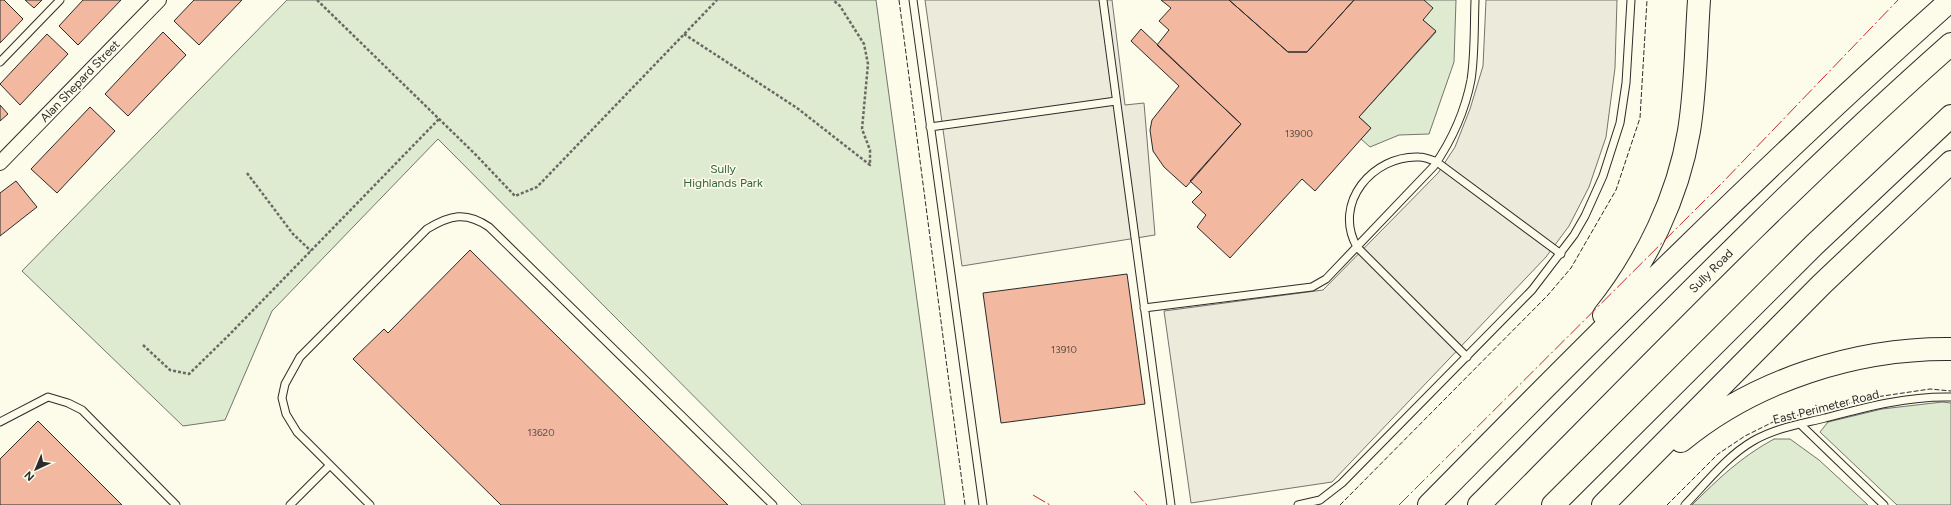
<svg xmlns="http://www.w3.org/2000/svg" width="1951" height="505" font-family="Figtree,sans-serif">
<rect width="100%" height="100%" fill="#fdfbea"/>
<!-- green -->
<path fill="#deebd1" stroke="#74746e" d="M287,0H876L945,505H802L438,139L272,311L225,420L183,426L22,271Z
M1424,0H1456L1454,62L1429,134L1399,135L1370,147L1361,139L1371,128L1359,117L1436,32L1423,20Z
M1942,402L1951,403V505H1897L1820,432L1828,422L1882,409Z
M1774,439H1790L1819,460L1868,505H1692C1719,478 1741,457 1774,439Z"/>
<!-- parking -->
<path fill="#eceadb" stroke="#74746e" d="M925,0H1112L1125,105L1144,103L1155,235L962,266Z
M1486,0H1617L1615,68L1606,137L1589,187L1569,226L1546,257L1332,482L1191,503L1164,311L1323,290L1438,173L1455,147L1470,109L1483,66Z"/>
<!-- building -->
<path fill="#f2b8a0" stroke="#2b2b2b" d="M0,0H4L23,19L0,43Z
M25,0H42L34,8Z
M83,0H121L78,45L59,26Z
M194,0H242L199,45L174,21Z
M1161,0H1229L1288,52H1307L1354,0H1424L1433,8L1423,20L1436,31L1359,117L1371,128L1315,191L1302,179L1230,258L1197,227L1206,215L1192,202L1202,192L1190,181L1241,124L1157,45L1169,30L1159,21L1171,8Z
M1229,0H1354L1307,52H1288Z
M1141,29L1241,124L1186,187L1164,167L1153,151L1150,130L1152,120L1179,86L1131,41Z
M163,32L186,55L128,116L105,94Z
M47,34L68,54L20,105L0,84Z
M0,105L8,114L0,121Z
M90,107L115,131L57,193L31,169Z
M16,181L37,207L0,236V193Z
M470,250L728,505H501L353,359L384,329L388,333Z
M1127,274L1145,404L1001,423L983,293Z
M38,421L122,505H0V459Z"/>
<g fill="none" stroke-linecap="round" stroke-linejoin="round">
<defs>
<path id="lane" d="M913,0L983,505
M1103,0L1171,505
M0,62L60,0
M930,127L1116,101
M1144,308L1312,287L1326,279L1434,166C1452,140 1465,111 1471,80C1475,54 1474,26 1475,0
M1467,357L1357,247C1332,203 1373,155 1419,157C1425,157 1432,160 1437,162L1561,254
M0,422L48,397L68,403L82,410L176,505
M1800,424L1884,505
M290,505L330,465
M370,505L297,432L286,414L282,398L285,384L300,357L427,229C450,215 466,211 489,227L773,505
M1298,505L1320,500L1342,483L1532,290L1574,235L1585,216L1603,176L1620,123L1626,83L1631,0
M1685,505C1706,483 1727,456 1753,441C1775,428 1801,424 1825,418C1867,407 1908,396 1951,397"/>
<path id="street" d="M0,163L159,0"/>
<path id="highway" d="M1604,315C1646,263 1678,197 1689,131C1696,88 1696,43 1699,0
M1681,441C1755,380 1856,348 1951,349
M1429,505C1599,332 1770,161 1951,0
M1479,505C1634,349 1786,190 1951,44
M1553,505L1814,245L1951,116
M1603,505L1822,284L1951,162"/>
</defs>
<!-- lane casing -->
<use href="#lane" stroke="#2b2b2b" stroke-width="9"/>
<!-- street casing -->
<use href="#street" stroke="#2b2b2b" stroke-width="16"/>
<!-- highway casing -->
<use href="#highway" stroke="#2b2b2b" stroke-width="24"/>
<!-- path -->
<path stroke="#6a6964" stroke-width="2.5" stroke-dasharray="3 2" stroke-linecap="butt" d="M317,0L476,155L515,196L537,187L717,0
M684,34L797,108L870,165V150L862,129L868,64L864,44L840,6L833,0
M247,173L293,234L311,251
M143,345L170,370L189,374L229,335L439,119"/>
<!-- lane -->
<use href="#lane" stroke="#fdfbea" stroke-width="7"/>
<!-- street -->
<use href="#street" stroke="#fdfbea" stroke-width="14"/>
<!-- highway -->
<use href="#highway" stroke="#fdfbea" stroke-width="22"/>
<!-- fence -->
<path stroke="#2b2b2b" stroke-width="1" stroke-dasharray="5 2" stroke-linecap="butt" d="M899,0L965,505
M1340,505L1548,295L1571,268L1616,190L1640,118L1647,0
M1667,505L1718,454L1745,436L1777,420L1876,397L1930,389L1951,391"/>
<!-- power -->
<path stroke="#c62828" stroke-width="1" stroke-dasharray="14 3 2 3" stroke-linecap="butt" d="M1134,491L1147,505
M1033,495L1050,505
M1399,505L1722,183L1898,0"/>
</g>
<g text-anchor="middle" dominant-baseline="central" stroke-width="3" stroke-linejoin="round" paint-order="stroke">
<!-- number labels -->
<g font-size="10" fill="#5d4e48">
<text x="1299" y="133">13900</text>
<text x="1064" y="349">13910</text>
<text x="541" y="432">13620</text>
</g>
<!-- street labels -->
<g font-size="12" fill="#2b2b2b" stroke="#fdfbea">
<text transform="translate(80 81) rotate(-46)">Alan Shepard Street</text>
<text transform="translate(1711 271) rotate(-45)">Sully Road</text>
<text transform="translate(1826 407) rotate(-14)">East Perimeter Road</text>
</g>
<!-- park labels -->
<g font-size="12" fill="#34623c" stroke="#fdfbea">
<text x="723" y="169">Sully<tspan x="723" dy="14">Highlands Park</tspan></text>
</g>
</g>
<!-- north arrow -->
<g transform="translate(36 469) rotate(224)" stroke="#fdfbea" stroke-width="3" paint-order="stroke">
<path d="M0-3L7 15L0 10L-7 15Z" fill="#2b2b2b"/>
<text y="-6" font-size="11" font-weight="bold" text-anchor="middle" fill="#2b2b2b">N</text>
</g>
</svg>
